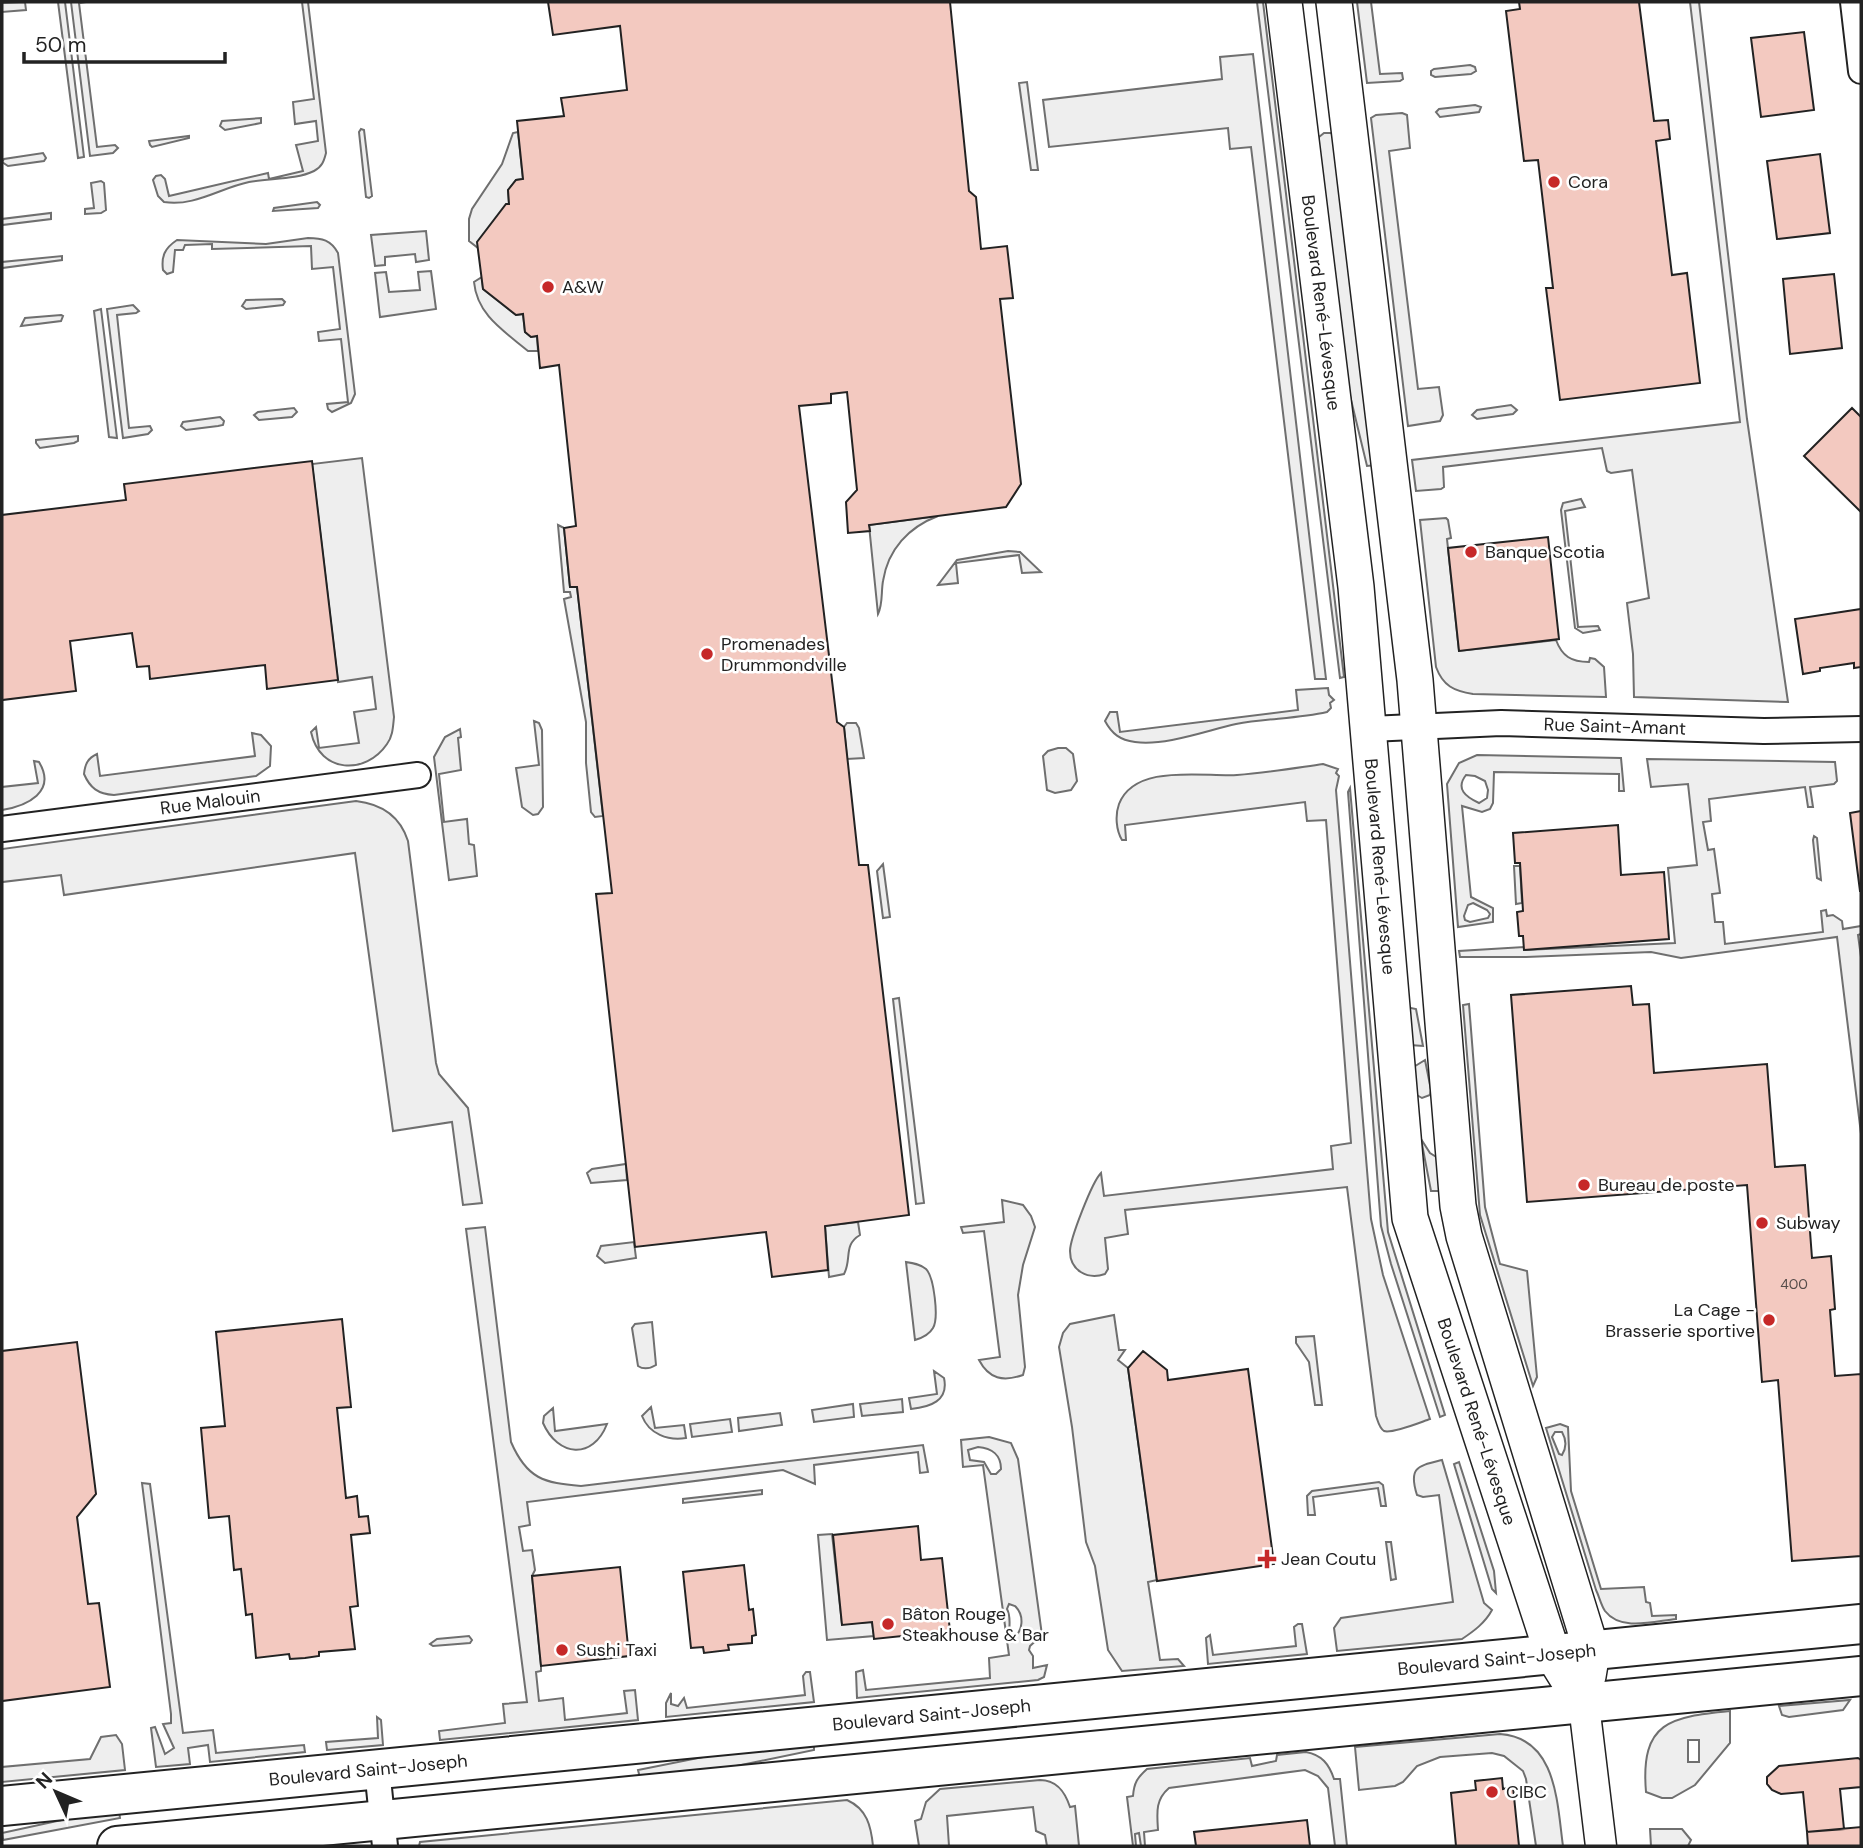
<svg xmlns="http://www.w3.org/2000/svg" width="1863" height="1848" font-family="'DM Sans',sans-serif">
<rect width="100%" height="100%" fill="#fff"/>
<!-- green -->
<path fill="#eee" stroke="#6f6f6f" stroke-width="2" fill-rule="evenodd" d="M25,2L26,10L2,12V3Z
M58,2H65L84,157L78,158Z
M71,2H86L79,3L97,147L115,145L118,148L113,153L90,156Z
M302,2H308L326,153C324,161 322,167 314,171C296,180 270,178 249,182C220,188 194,207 164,202L158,196L153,180L156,176L161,175L165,179L169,196L268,173L269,179L303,171L296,145L318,141L316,121L295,124L293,102L314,99Z
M1257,2H1263L1344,677L1340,678Z
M1357,2H1371L1380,74L1402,73L1403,79L1400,81L1367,83Z
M1690,2H1699L1747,419L1788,702L1634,697L1633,654L1627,603L1649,598L1632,470L1611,473L1607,471L1602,448L1443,467L1444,487L1441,489L1416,491L1412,460L1740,422Z
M1253,54L1326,679H1315L1251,147L1230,149L1228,128L1049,147L1043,100L1222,79L1220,57Z
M1470,65L1475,67L1476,71L1471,74L1435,77L1431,75V71L1434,69Z
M1027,82L1038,170H1031L1019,83Z
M1475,105L1481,107L1479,112L1440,117L1436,112L1439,109Z
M1402,113L1407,115L1410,148L1389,151L1418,389L1439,387L1443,415L1440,421L1408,426L1371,118L1376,115Z
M261,118V123L225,130L220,126L222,121Z
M361,129L364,130L372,196L369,198L366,197L359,132Z
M518,132L523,179L516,180L508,190L509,204L478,248L469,241V219L472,209L502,164L513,133Z
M1324,133H1331L1337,140L1376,465L1367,466L1346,379L1317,144L1319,137Z
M189,136V138L152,147L150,145L149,141Z
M43,153L46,158L44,161L8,166L2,162L4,159Z
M101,181L104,183L106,210L101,213L85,214V209L94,208L91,183Z
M317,202L320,205L318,208L273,211L274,208Z
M51,213V219L2,225V219Z
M426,231L429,260L416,262L415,254L385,257V265L375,266L371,235Z
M308,238C322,238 331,240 338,253L355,394L351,403L332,412L328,409L327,404L348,402L341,339L319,341L318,332L340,329L333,267L312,269L311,246L212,249V244L185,245L183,250H175L173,272L167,274L163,270C161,256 165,248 177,240L266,244Z
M62,256V260L2,268V262Z
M431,271L436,309L380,317L375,273L386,272L389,292L420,290L418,272Z
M482,277L483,289L516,315L523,314L525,332L531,337L537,336L538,351H528C504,331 477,315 474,282Z
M282,299L285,302L283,305L246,309L242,306L246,300Z
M133,305L139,311L136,313L117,315L129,428L150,426L152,430L148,434L123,438L107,309Z
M101,309L117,438L109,437L94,311Z
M61,315L63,316L61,321L21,326L25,318Z
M1511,405L1517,410L1513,414L1477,419L1472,415L1477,410Z
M294,408L297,412L292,417L259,420L254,415L258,412Z
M220,417L224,421L223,425L218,426L186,430L181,426L183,422Z
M78,436V441L74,443L40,448L36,443V440Z
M362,458L394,717C393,726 393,736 387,744C366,775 320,774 311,732L316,727L319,748L359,743L354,712L376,709L372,677L338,682L312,464Z
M1581,499L1585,507L1565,511L1578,627L1598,626L1600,630L1583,633L1575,628L1561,510L1563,503Z
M938,516C909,527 888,549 883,581C881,592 883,604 878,614L869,525Z
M1446,518L1448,520L1451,538L1447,539L1459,651L1556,640C1562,656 1571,662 1589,662L1590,658L1595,659L1604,667L1606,697L1473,694C1454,691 1443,686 1436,667L1420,520Z
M558,525L564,528L570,587H577L603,816L595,817L591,812L586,763V722L564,599L571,597L570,592H564Z
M1008,551L1020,552L1041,572L1022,573L1019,555L956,563L958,583L938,585L957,560Z
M1328,688L1329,695L1334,700L1330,703L1331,708L1327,712C1297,719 1266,718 1236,724C1205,731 1166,746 1135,742C1120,740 1112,734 1105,721L1110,712H1117L1120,732L1298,710L1296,690Z
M534,721L539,723L542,730L543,807L538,814L533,815L522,807L516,768L539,765Z
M847,723H856L859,728L864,758L847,759L844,727Z
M460,729L461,737L458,738L461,770L439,774L444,822L467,819L469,844L474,845L477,876L449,880L434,757L445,737Z
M252,733L261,735L271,746L270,766L256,776L114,795C98,794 90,788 84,774C85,764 88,758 97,754L100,776L255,756Z
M1058,748H1066L1073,754L1077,781L1071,790L1055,793L1047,790L1043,756L1048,751Z
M1477,755L1621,758L1624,791H1619V774L1494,772L1493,803L1490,809L1482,812L1462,806L1471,897L1493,908V922L1458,927L1447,784L1459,763ZM1466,775L1475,776L1485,781L1488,790L1487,798L1479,803C1466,797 1455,789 1466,775ZM1473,903L1487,910L1490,914L1488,918L1470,922L1465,920L1464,916L1468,905Z
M1647,759L1835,762L1837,781L1834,784L1810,787L1813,807H1808L1805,787L1709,799L1711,821L1703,822L1708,850L1714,849L1720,893L1712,894L1715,922H1723L1725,944L1823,932L1821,911L1826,910L1827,916L1833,915L1842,921L1843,929L1861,926V934L1858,935L1861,957V1134L1837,937L1681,958L1651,952L1526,957H1460L1459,951L1524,947L1525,950L1675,943L1668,868L1697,865L1688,784L1651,787Z
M34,761L39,762C57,792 27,806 2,810V787L38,783Z
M1323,764L1338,769L1336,773L1339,776L1336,790L1371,1219L1383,1275L1430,1419C1421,1422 1392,1434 1384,1431C1379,1428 1378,1421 1376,1416L1347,1187L1125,1210L1128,1234L1105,1238L1108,1269L1105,1274C1088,1280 1070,1271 1070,1251C1070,1239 1092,1182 1101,1173L1104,1196L1333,1169L1331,1146L1351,1143L1326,820L1307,821L1305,802L1125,825L1126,840H1122C1116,830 1115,815 1119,804C1135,763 1203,777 1237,775C1266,773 1295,768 1323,764Z
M1350,788L1388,1232L1445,1415L1440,1417L1391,1264L1381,1226L1348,792Z
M356,801C382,804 400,816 408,841L436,1063L439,1074L468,1108L482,1203L463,1205L452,1122L393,1131L355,853L64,895L61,875L2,882V849Z
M1814,836L1817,838L1821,880L1817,878L1813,840Z
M883,864L890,917L883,918L877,871Z
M1514,866H1520L1522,903L1516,904Z
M899,998L924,1203L916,1204L893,999Z
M1469,1004L1485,1207L1500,1264L1527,1271L1537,1377L1533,1386L1480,1215L1463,1005Z
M1406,1007L1416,1009L1423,1046L1410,1045Z
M1425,1060L1431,1090L1430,1095L1422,1098L1415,1094L1412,1068Z
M1421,1139L1430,1153L1438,1158L1441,1191H1431Z
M626,1164L627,1180L591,1183L587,1173L592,1169Z
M1002,1200L1023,1205L1031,1216L1035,1227L1023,1265L1018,1295L1025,1367L1023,1375C1003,1382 989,1379 979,1360L1000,1357L984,1231L963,1233L961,1227L1004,1222Z
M858,1222L860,1235C843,1245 852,1259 844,1274L829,1277L825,1226Z
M485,1227L511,1442C527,1479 544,1483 581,1486L923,1445L928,1472L920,1473L918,1452L814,1465L815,1484L783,1470L527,1502L530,1525L519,1527L523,1551L532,1550L535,1570L532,1576L541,1666V1671L536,1672L539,1701L563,1698L565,1720L627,1713L624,1691L635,1690L638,1720L440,1740L439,1731L505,1723L503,1704L527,1702L466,1229Z
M634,1242L636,1258L605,1263L597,1256L601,1246Z
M906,1262C913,1263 920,1264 926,1269C934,1277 939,1318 933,1328C929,1335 922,1338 915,1340Z
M1114,1315L1119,1350H1125L1118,1360L1128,1368L1157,1580L1148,1582L1160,1660L1178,1659L1184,1666L1122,1671L1108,1650L1095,1566L1086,1542L1072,1427L1059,1347L1063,1333L1070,1324Z
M652,1322L656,1365C651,1368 644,1370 638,1366L632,1328L635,1324Z
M1314,1336L1322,1405H1315L1309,1362L1296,1343V1337Z
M934,1371L944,1378C949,1401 930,1407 911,1409L909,1398L937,1394Z
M902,1399L903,1412L862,1416L860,1404Z
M853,1404L854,1417L814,1422L812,1410Z
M651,1407L655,1428L684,1425L686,1438C668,1441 649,1434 642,1416Z
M553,1408L555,1431L607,1424C593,1460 558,1457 543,1423L544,1416Z
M780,1413L782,1425L739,1431L738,1418Z
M730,1419L732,1432L692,1437L690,1424Z
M1560,1424L1568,1427L1571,1491L1601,1589L1644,1587L1646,1602L1650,1603L1652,1616L1676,1615V1619C1655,1621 1621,1632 1605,1611C1601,1605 1599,1596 1596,1590L1546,1428ZM1555,1432H1562C1566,1439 1567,1447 1562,1455L1559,1454L1552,1437Z
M989,1437L1011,1443L1018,1459L1042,1635L1030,1646L1029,1650L1033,1656V1668L1047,1665L1044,1677L1038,1680L857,1698L856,1672L863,1670L866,1690L990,1678L989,1658L1009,1655L983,1465L963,1467L961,1440ZM978,1447C992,1448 1001,1455 1001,1469L996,1474H991L984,1462L970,1460L968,1450ZM1009,1604L1015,1606C1025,1616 1023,1632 1012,1639C1006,1632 1013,1620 1007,1609Z
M1442,1460L1484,1603L1492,1610C1485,1623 1474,1631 1462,1639L1337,1651L1334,1628L1341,1618L1453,1602L1439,1495L1423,1497L1417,1495C1408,1467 1418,1466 1442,1460Z
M1459,1462L1494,1571L1496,1593L1492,1589L1454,1464Z
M1379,1482L1383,1485L1386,1506H1381L1378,1488L1313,1497L1315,1515H1308L1307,1496L1312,1491Z
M142,1483L150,1484L183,1733L213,1730L216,1753L304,1745L305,1752L210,1762L208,1745L188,1748L190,1764L156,1767L151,1728L155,1727L165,1754L174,1748L163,1724L171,1723V1714Z
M762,1490V1494L683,1503V1499Z
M832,1534L842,1624L872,1622L874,1636L827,1640L818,1535Z
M1386,1542H1391L1396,1579L1391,1580Z
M1298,1624H1302L1307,1654L1208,1664L1206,1638L1210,1635L1213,1655L1296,1646L1294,1627Z
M469,1636L472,1640L470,1643L433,1646L430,1644L437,1639Z
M806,1672H810L814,1702L666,1717V1703L671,1693V1704L678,1706L684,1698L687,1708L805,1695L803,1676Z
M1850,1700L1843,1710L1789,1717L1782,1715L1779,1706Z
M1730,1711V1743L1695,1785L1672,1798H1662L1646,1792C1640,1721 1671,1717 1730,1711ZM1688,1740H1699V1762H1688Z
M377,1717L381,1720L383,1745L327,1750L326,1742L378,1738Z
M1500,1734C1557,1738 1557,1803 1563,1846H1536L1526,1779L1523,1771L1504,1756L1492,1753L1440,1757L1417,1766L1403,1782L1395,1786L1359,1790L1355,1747Z
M116,1735L122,1744L125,1770L2,1782V1767L90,1759L101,1737Z
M814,1742V1750L717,1770L640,1778L638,1770L723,1753Z
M1306,1752C1322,1755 1329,1764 1334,1779H1340L1347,1846H1335L1328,1788L1318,1776L1305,1770L1169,1788C1155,1800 1157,1813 1158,1830L1144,1832L1145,1846H1141L1139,1833L1135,1834L1136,1846H1133L1127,1797L1133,1796C1134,1783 1137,1778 1147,1769L1250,1758L1252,1766L1276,1761L1277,1755Z
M1040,1780C1057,1780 1065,1792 1070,1807L1075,1806L1079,1846H1047L1045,1835L1036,1831L1033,1807L947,1816L949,1846H919L915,1821L921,1819L926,1802L940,1789Z
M847,1800C867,1809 871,1826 873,1846H419L420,1842Z
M119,1811L120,1818L3,1840L2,1833L80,1816Z
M1650,1829H1682L1691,1840L1688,1846H1651Z"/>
<!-- building -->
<path fill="#f3c9c0" stroke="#222" stroke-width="2" d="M548,2H950L969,191L976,197L981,249L1007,246L1013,298L1000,299L1021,484L1006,507L869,525L870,531L848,533L846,502L857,490L847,392L831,394V403L799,406L837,722L844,727L859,865H868L909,1215L825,1226L828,1270L772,1277L766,1232L635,1247L596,894L612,893L577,587H570L564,528L576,526L559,365L540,368L537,336L531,337L525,332L523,314L516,315L483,289L477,242L506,204H509L508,190L516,180L523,179L517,121L564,116L561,98L627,90L620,26L553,35Z
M1519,2H1639L1654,121L1668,120L1670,139L1656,141L1672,275L1687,273L1700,383L1560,400L1546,288H1553L1538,160L1524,161L1506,11L1520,9Z
M1804,32L1814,110L1761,117L1751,38Z
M1820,154L1830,233L1777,239L1767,161Z
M1834,274L1842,348L1790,354L1783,279Z
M1852,408L1861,417V512L1804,456Z
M312,461L338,680L267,689L265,665L150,679L149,666L137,667L132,633L70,641L76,691L2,700V515L126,500L124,484Z
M1548,537L1559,639L1459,651L1448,548Z
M1861,609V667L1854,668V663L1820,668V671L1803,674L1795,619Z
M1861,811V891H1860L1850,813Z
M1618,825L1621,875L1664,872L1669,939L1524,950L1523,936H1519L1517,912L1523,911L1520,863H1515L1513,833Z
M1631,986L1633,1005L1649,1004L1654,1073L1767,1064L1775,1167L1805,1165L1812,1258L1831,1256L1835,1309L1830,1310L1835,1376L1861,1374V1556L1792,1561L1778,1380L1762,1382L1747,1185L1527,1202L1511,995Z
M342,1319L351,1407L337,1408L346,1498L357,1496L359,1517L368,1516L370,1533L351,1535L358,1606L350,1607L355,1649L319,1652V1656L305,1658L290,1659L289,1654L256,1658L252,1614L246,1615L241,1569L234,1570L229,1516L209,1518L201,1428L225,1426L216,1332Z
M77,1342L96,1494L77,1517L88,1604L99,1603L110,1687L2,1701V1351Z
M1143,1351L1167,1370L1168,1380L1248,1369L1274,1564L1157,1581L1128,1368Z
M918,1526L921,1560L942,1558L950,1631L874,1639L872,1622L842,1625L833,1535Z
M744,1565L749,1610L753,1609L756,1635L752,1636V1643L728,1645L729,1650L704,1653L703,1647L691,1648L683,1572Z
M620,1567L629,1656L541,1666L532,1576Z
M1858,1758L1861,1760V1787L1840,1789L1844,1829L1807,1832L1803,1792L1781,1794L1772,1790L1767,1784V1777L1779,1766Z
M1502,1778L1503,1789L1513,1787L1519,1846H1456L1451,1793L1476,1790L1475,1781Z
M1307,1820L1310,1846H1196L1194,1832Z
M1861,1827V1846H1808L1807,1832Z"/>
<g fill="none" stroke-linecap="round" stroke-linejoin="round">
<defs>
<g id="minor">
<path d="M1853,2L1861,71"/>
<path id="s1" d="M1370,729L1501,723L1764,731L1861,729"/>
<path id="s2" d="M2,829L418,775"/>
<path d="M377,1769L385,1846"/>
</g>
<path id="tertiary" d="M1584,1705L1601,1846"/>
<g id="secondary">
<path id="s3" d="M1284,2L1356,587L1410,1218L1553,1655L1584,1705"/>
<path d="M1334,2L1415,680L1458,1206L1464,1236L1592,1652L1588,1676"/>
</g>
<g id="primary">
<path id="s4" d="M2,1806L1861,1624"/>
<path d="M117,1846L1861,1676"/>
</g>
</defs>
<!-- minor casing -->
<use href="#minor" stroke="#222" stroke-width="28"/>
<!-- tertiary casing -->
<use href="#tertiary" stroke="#222" stroke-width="33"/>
<!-- secondary casing -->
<use href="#secondary" stroke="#222" stroke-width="38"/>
<!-- primary casing -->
<use href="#primary" stroke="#222" stroke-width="42"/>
<!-- minor -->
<use href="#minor" stroke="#fff" stroke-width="24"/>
<!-- tertiary -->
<use href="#tertiary" stroke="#fff" stroke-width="30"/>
<!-- secondary -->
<use href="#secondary" stroke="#fff" stroke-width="35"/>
<!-- primary -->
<use href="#primary" stroke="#fff" stroke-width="38"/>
</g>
<!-- markers -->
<g fill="#c62828" stroke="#fff" stroke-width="2.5">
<circle cx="1554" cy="182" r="7"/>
<circle cx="548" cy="287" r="7"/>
<circle cx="1471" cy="552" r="7"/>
<circle cx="707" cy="654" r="7"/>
<circle cx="1584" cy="1185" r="7"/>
<circle cx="1762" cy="1223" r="7"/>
<circle cx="1769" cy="1320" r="7"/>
<path d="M1263.5 1548.5h7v7h7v7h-7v7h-7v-7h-7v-7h7z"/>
<circle cx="888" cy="1624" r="7"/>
<circle cx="562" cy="1650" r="7"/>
<circle cx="1492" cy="1792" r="7"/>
</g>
<g text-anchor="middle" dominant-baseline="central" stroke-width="5" stroke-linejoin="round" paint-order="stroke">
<!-- number labels -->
<g font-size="14" fill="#564c4a">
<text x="1794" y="1284">400</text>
</g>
<!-- poi labels -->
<g font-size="18" fill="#222" stroke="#fff" text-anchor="start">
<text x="1568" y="182">Cora</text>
<text x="562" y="287">A&amp;W</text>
<text x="1485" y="552">Banque Scotia</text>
<text x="721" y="644">Promenades<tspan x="721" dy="21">Drummondville</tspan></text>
<text x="1598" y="1185">Bureau de poste</text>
<text x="1776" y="1223">Subway</text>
<text x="1755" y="1310" text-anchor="end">La Cage -<tspan x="1755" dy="21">Brasserie sportive</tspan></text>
<text x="1281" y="1559">Jean Coutu</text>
<text x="902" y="1614">Bâton Rouge<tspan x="902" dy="21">Steakhouse &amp; Bar</tspan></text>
<text x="576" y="1650">Sushi Taxi</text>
<text x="1506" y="1792">CIBC</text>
</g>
<!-- street labels -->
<g font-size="18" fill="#222" stroke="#fff">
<text stroke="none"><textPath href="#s3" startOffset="303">Boulevard René-Lévesque</textPath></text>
<text stroke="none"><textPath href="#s1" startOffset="245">Rue Saint-Amant</textPath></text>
<text stroke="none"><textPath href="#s2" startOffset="210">Rue Malouin</textPath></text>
<text stroke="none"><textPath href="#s3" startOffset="870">Boulevard René-Lévesque</textPath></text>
<text stroke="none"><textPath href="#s3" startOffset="1437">Boulevard René-Lévesque</textPath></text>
<text stroke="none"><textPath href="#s4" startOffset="1502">Boulevard Saint-Joseph</textPath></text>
<text stroke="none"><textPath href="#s4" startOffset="934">Boulevard Saint-Joseph</textPath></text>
<text stroke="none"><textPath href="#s4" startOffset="368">Boulevard Saint-Joseph</textPath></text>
</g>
</g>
<!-- border -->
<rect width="1863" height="1848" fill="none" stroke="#222222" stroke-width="7"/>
<!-- north arrow -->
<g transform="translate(56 1792) rotate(314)" stroke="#ffffff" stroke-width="5" paint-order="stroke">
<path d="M0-5L12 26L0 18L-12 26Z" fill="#222222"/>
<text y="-10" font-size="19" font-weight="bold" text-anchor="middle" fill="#222222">N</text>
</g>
<!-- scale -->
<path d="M24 52v10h201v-10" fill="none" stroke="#222222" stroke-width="3.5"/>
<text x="35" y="52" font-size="21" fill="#222222" stroke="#ffffff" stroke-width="5" paint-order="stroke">50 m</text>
</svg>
